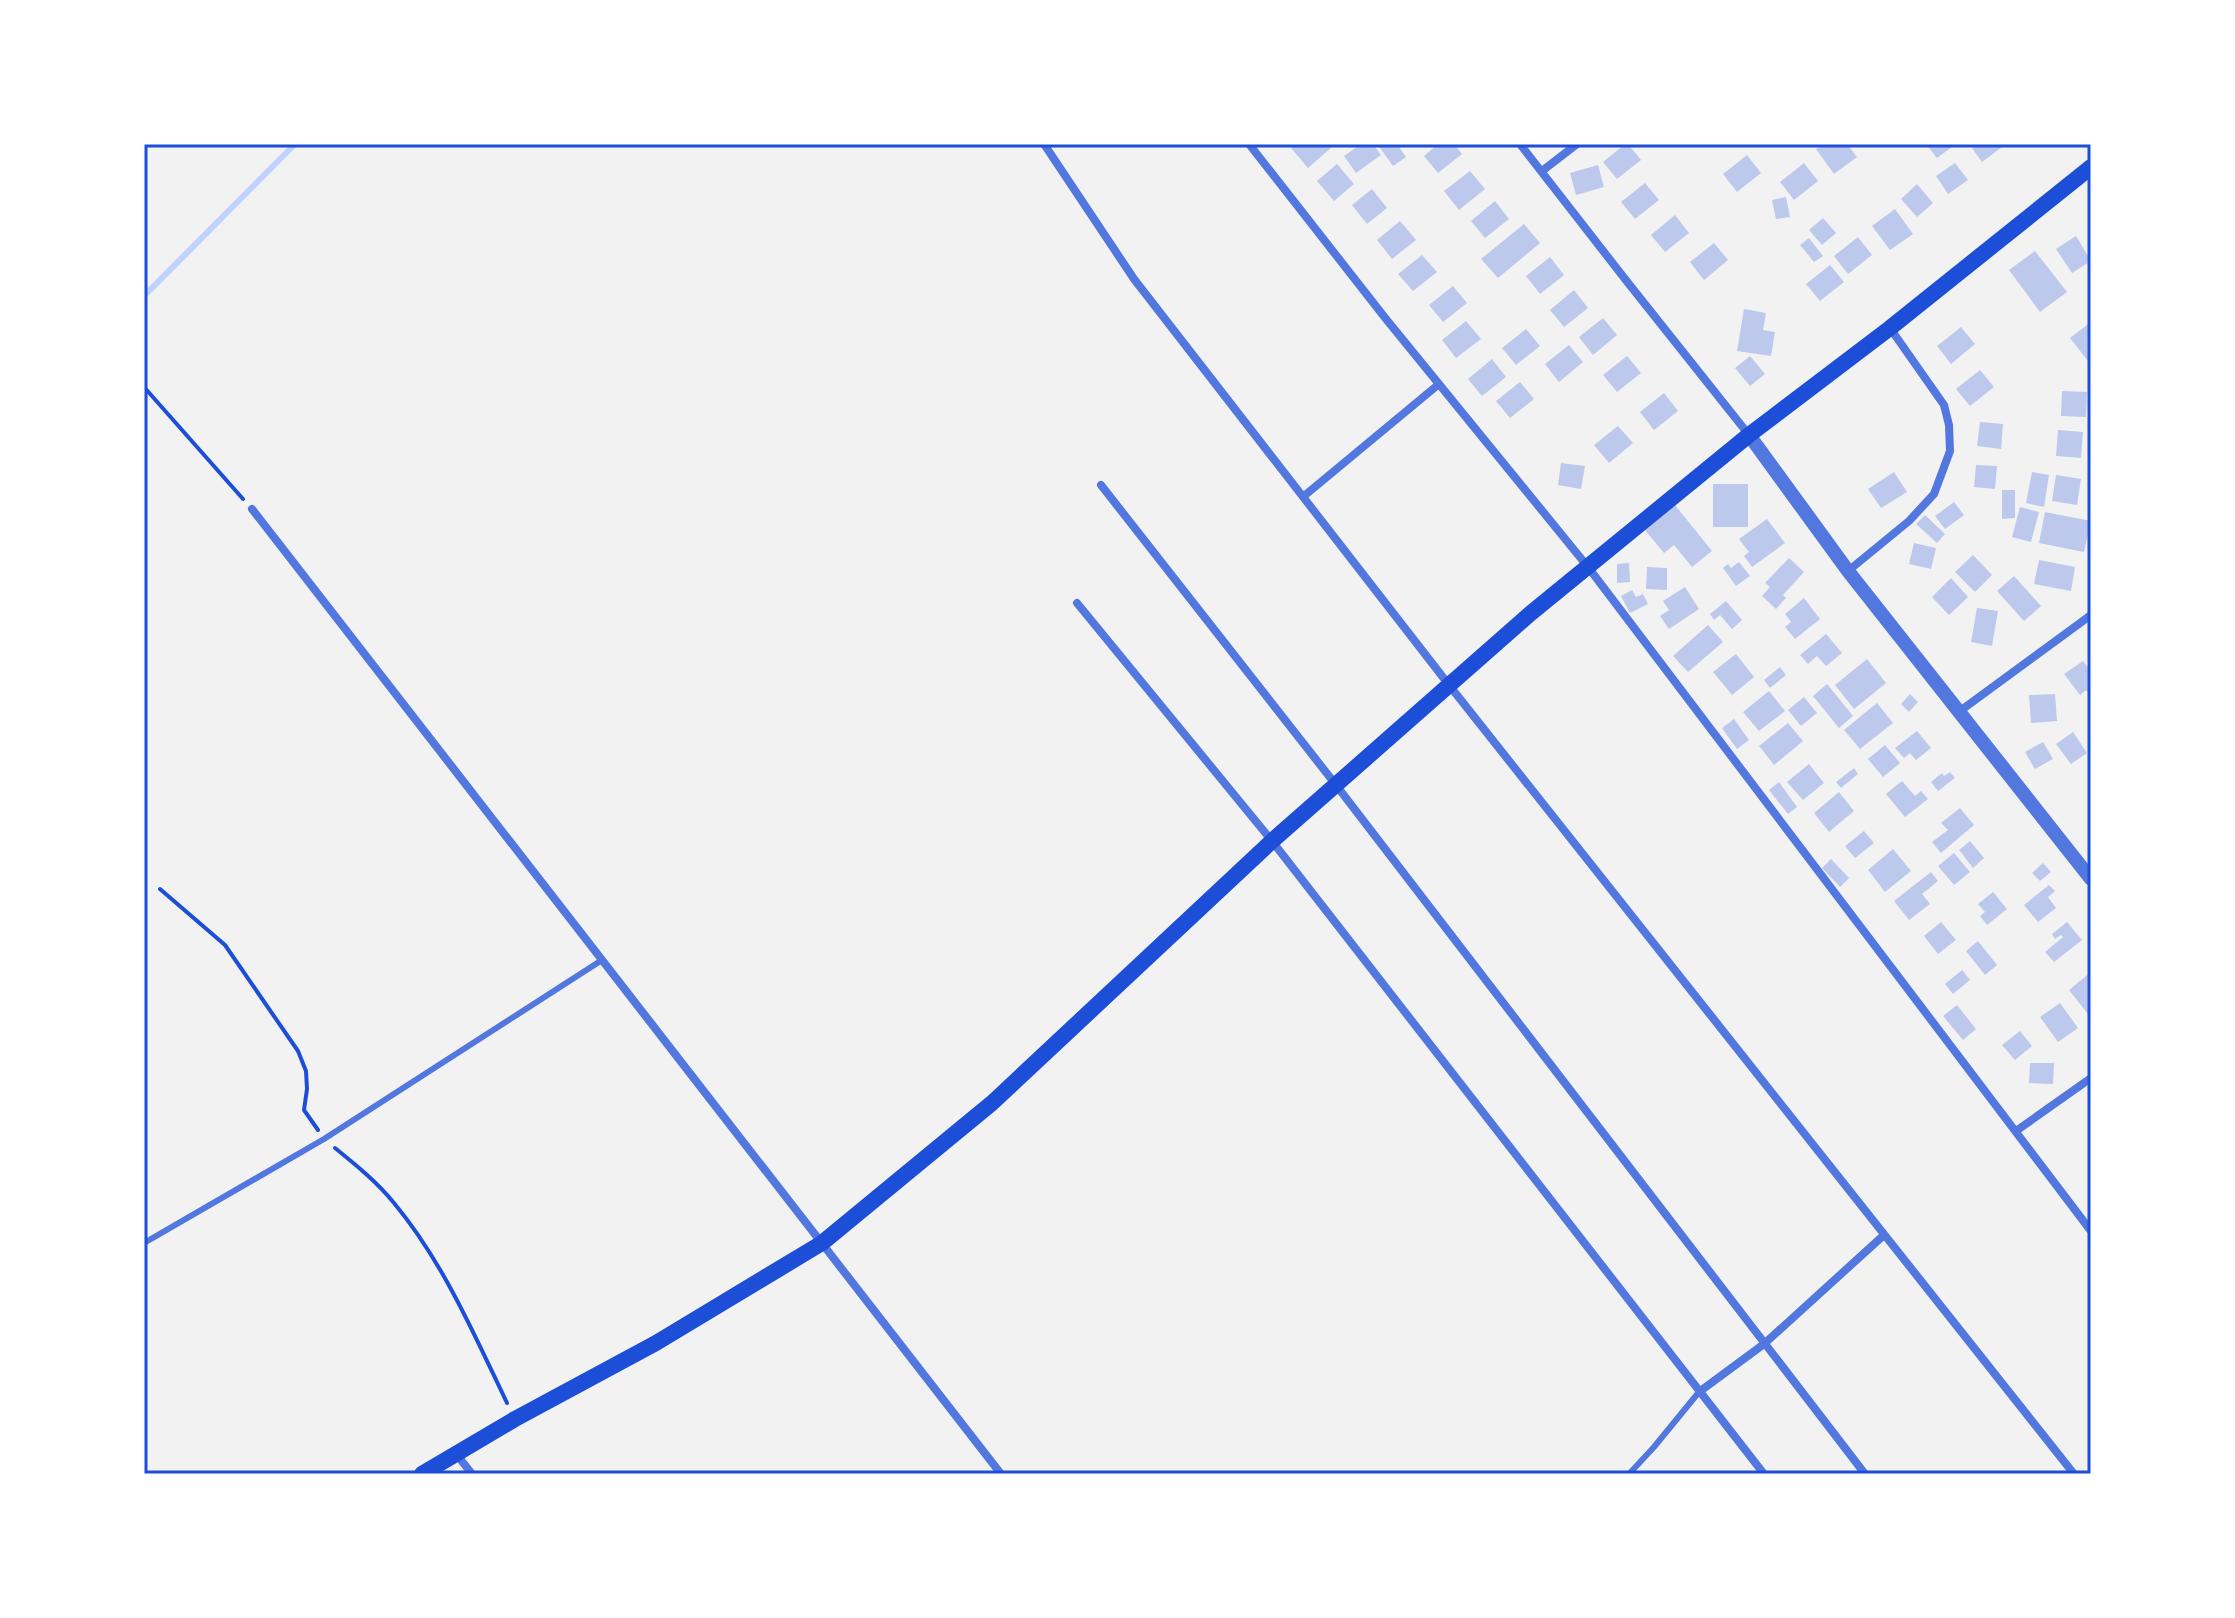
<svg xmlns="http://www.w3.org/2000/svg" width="2235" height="1618" font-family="'Noto Sans',sans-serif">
<rect width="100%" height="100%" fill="#f2f2f2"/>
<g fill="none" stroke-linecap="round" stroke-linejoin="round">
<!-- stream -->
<path stroke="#bfd3fe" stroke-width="6" d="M144,296L295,144"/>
</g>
<!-- building -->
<path fill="#bdc9ec" d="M1296,144H1327L1331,148L1308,168L1291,148Z
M1361,144H1373L1381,155L1356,173L1344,156Z
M1377,144H1397L1406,157L1393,166Z
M1438,144H1454L1462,154L1438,173L1424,156Z
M1625,144H1628L1641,160L1617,179L1603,162Z
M1823,144H1847L1857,157L1834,174L1816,149Z
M1926,144H1956L1937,158Z
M1977,144H2006L1982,162L1972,148Z
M1747,155L1761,173L1737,192L1723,174Z
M1804,163L1818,181L1794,200L1780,182Z
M1955,163L1968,180L1948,194L1936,176Z
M1337,164L1354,184L1334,201L1317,181Z
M1598,165L1604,187L1576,195L1570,173Z
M1470,171L1485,189L1459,210L1444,191Z
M1645,183L1659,200L1635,219L1621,202Z
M1917,184L1933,203L1917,217L1901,199Z
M1372,189L1387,208L1367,224L1352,205Z
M1786,197L1790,217L1776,219L1772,200Z
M1495,201L1509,219L1485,238L1471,221Z
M1895,209L1913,234L1890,250L1872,226Z
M1675,215L1689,233L1665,252L1651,235Z
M1823,218L1836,233L1822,245L1809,230Z
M1400,221L1416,240L1392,259L1377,240Z
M1524,224L1540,243L1498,278L1481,259Z
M2076,236L2091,261L2072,273L2056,249Z
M1858,237L1872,255L1848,274L1834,256Z
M1809,238L1823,256L1814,262L1800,245Z
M1714,243L1728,260L1704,280L1690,262Z
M2035,251L2067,292L2040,312L2009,270Z
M1422,255L1437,272L1413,291L1398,274Z
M1550,257L1564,275L1540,294L1526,276Z
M1830,265L1844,282L1820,301L1806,284Z
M1453,286L1467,303L1443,322L1429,305Z
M1574,290L1588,308L1564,327L1550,310Z
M1744,309L1766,313L1763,330L1775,332L1771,356L1737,351Z
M1603,318L1617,335L1593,355L1579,337Z
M1466,321L1481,339L1456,358L1442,340Z
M2091,322V365L2070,338Z
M1961,327L1975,344L1951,364L1937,346Z
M1526,329L1540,346L1516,365L1502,348Z
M1569,345L1583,362L1559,382L1545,364Z
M1627,356L1641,373L1617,392L1603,375Z
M1750,356L1765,374L1750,386L1735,368Z
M1492,359L1506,377L1482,396L1468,379Z
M1980,370L1994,387L1970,406L1956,389Z
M1520,382L1534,399L1510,418L1496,401Z
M2062,391L2087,392L2086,417L2061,416Z
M1664,393L1678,411L1654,430L1640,412Z
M1980,422L2003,424L2001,449L1977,446Z
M1618,426L1633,443L1609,463L1594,445Z
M2058,430L2083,432L2081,458L2056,456Z
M1561,463L1585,466L1581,489L1558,485Z
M1976,465L1997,466L1995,489L1974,487Z
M1894,472L1907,492L1881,508L1868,489Z
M2032,472L2049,475L2044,507L2026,503Z
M2056,475L2081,479L2077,505L2052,501Z
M1713,484H1748V527H1713Z
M2002,490H2015V518L2002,519Z
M1954,502L1964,515L1945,529L1935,516Z
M1675,505L1712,551L1692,567L1674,545L1664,553L1645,530Z
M2020,507L2039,512L2031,542L2012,537Z
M2045,512L2091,521L2084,552L2039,543Z
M1925,515L1945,534L1937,543L1916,524Z
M1767,519L1785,543L1752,567L1744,556L1749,552L1739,539Z
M1914,543L1936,548L1931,569L1909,564Z
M1973,555L1992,575L1975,592L1955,572Z
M1789,558L1804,572L1783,595L1786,598L1776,609L1762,596L1770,587L1765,583Z
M2039,560L2075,567L2071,591L2034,584Z
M1739,562L1750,576L1736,586L1723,568L1728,564L1731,568Z
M1629,563L1630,582L1617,583V564Z
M1647,567L1667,568V590L1646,589Z
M2014,576L2041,606L2024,621L1997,591Z
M1951,578L1968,597L1949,615L1932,597Z
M1685,587L1699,609L1669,629L1660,616L1669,610L1663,601Z
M1632,590L1636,597L1643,594L1648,604L1630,613L1621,596Z
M1804,598L1820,619L1795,639L1785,627L1791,622L1785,614Z
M1726,601L1742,620L1732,629L1720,615L1714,620L1710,614Z
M1977,608L1998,611L1992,646L1971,642Z
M1708,625L1723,642L1688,672L1673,656Z
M1826,634L1842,653L1826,666L1817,656L1808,664L1800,655Z
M1736,654L1754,677L1732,695L1713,672Z
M1867,659L1886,683L1854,709L1835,685Z
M2083,661L2091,672V697L2086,690L2080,695L2064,674Z
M1780,667L1786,675L1770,688L1764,680Z
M1827,684L1853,716L1839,728L1813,696Z
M1769,691L1785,711L1759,731L1743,712Z
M1910,694L1918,702L1909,712L1901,704Z
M2055,694L2057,721L2031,723L2029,695Z
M1804,697L1817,713L1801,726L1788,710Z
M1877,703L1893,723L1860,749L1844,730Z
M1734,719L1749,740L1737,749L1722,728Z
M1788,723L1803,741L1774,765L1759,746Z
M1917,731L1931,748L1916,760L1910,753L1904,758L1895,748Z
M2073,732L2087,753L2071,764L2056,744Z
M2043,742L2053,759L2035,769L2025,752Z
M1885,745L1900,763L1883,777L1868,759Z
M1809,764L1824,783L1803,800L1787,782Z
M1854,768L1858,774L1841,788L1836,782Z
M1950,772L1955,778L1938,791L1931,782L1942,773L1944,776Z
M1902,781L1915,796L1921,791L1928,799L1905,817L1886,794Z
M1779,782L1797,807L1788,814L1769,790Z
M1839,792L1854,811L1829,832L1814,813Z
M1960,808L1974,825L1941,853L1932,842L1948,830L1941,823Z
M1864,831L1874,843L1855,858L1845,846Z
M1970,841L1984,858L1973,868L1959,850Z
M1893,849L1911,871L1885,892L1868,870Z
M1954,853L1970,872L1954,885L1938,866Z
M1831,859L1849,878L1840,887L1822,868Z
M2043,863L2051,872L2040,881L2032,873Z
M1931,872L1938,881L1922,894L1930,904L1909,920L1894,901Z
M2049,885L2055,891L2048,897L2056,908L2038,922L2024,905Z
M1993,892L2007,909L1987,925L1980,916L1985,912L1978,904Z
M1941,922L1956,940L1938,954L1924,936Z
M2067,922L2082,940L2054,962L2045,952L2063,937L2061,935L2055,939L2052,934Z
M1978,941L1997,965L1985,975L1966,951Z
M1962,970L1970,980L1953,994L1945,984Z
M2091,972V1018L2069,990Z
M2060,1003L2078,1028L2058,1042L2040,1017Z
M1957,1005L1976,1029L1963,1040L1943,1016Z
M2020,1031L2032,1046L2015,1060L2002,1045Z
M2030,1063H2054L2053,1084L2029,1083Z"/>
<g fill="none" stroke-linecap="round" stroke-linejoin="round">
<!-- path -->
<path stroke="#1d4ed8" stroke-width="4" d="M144,387L243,499
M160,889L225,945L298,1051L306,1071L307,1089L304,1110L318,1130
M335,1148C356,1165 377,1182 394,1203C443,1262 474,1334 507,1403"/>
<!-- service -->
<path stroke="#5277de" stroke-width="6" d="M144,1243L324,1139L602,960
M1629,1474L1654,1447L1699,1392"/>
<!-- minor -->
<path stroke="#5277de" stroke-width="8" d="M1044,144L1134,279L1449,685L2074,1474
M1249,144L1386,319L1588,567L2091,1231
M1520,144L1625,279L1749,435
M1542,171L1577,144
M1101,485L1336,785L1865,1474
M1304,496L1439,384
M252,509L1001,1474
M1848,571L1909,521L1934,494L1950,451L1949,425L1944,405L1890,328
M1077,603L1272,841L1764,1474
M1960,711L2091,615
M2016,1131L2091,1078
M1699,1392L1764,1344L1884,1235
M457,1455L472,1474"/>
<!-- tertiary -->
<path stroke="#5277de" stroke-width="14" d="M1749,435L1848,571L2091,879"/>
<!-- secondary -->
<path stroke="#1d4ed8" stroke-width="16" d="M422,1474L515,1419L656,1343L822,1243L992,1103L1272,841L1531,613L1749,435L1890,328L2091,167"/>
</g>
<!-- border -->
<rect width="2235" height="1618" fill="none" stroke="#ffffff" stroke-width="292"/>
<rect x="146" y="146" width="1943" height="1326" fill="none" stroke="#1d4ed8" stroke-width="3"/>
</svg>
